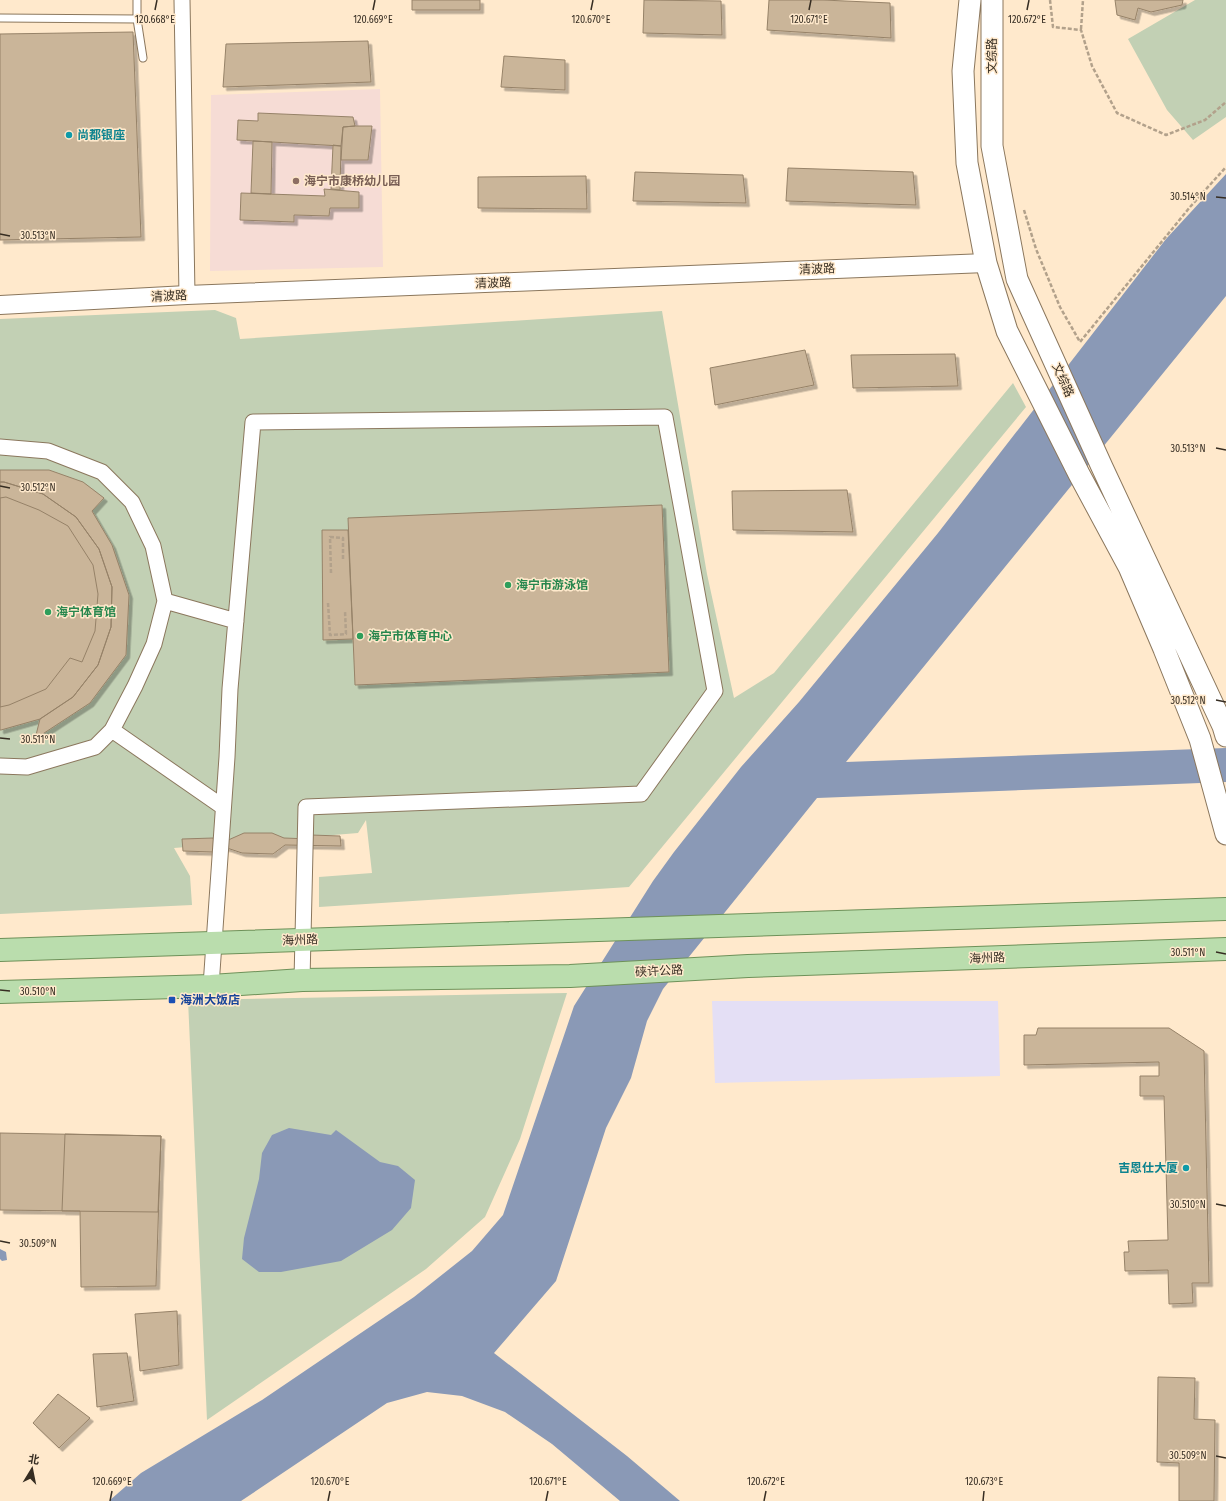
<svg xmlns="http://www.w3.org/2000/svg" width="1226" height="1501" font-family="'Fira Sans Condensed','Noto Sans SC',sans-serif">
<defs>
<filter id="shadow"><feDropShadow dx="3.5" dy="3.5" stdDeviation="0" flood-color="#0004"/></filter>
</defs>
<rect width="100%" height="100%" fill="#ffe9cc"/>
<!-- commercial -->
<path fill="#e4dff5" d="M712,1001H998L1000,1076L715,1083Z"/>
<!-- education -->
<path fill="#f6dcd5" d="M380,89L383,267L210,271L211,95Z"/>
<!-- green -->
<path fill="#c2d0b4" d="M1195,0H1226V117L1193,140L1167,110L1128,39Z
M215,310L236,318L240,339L662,311L707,574L734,698L774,673L1013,383L1026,407L629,887L319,907V877L372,873L366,820L358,833L174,848L190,876L192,905L0,914V319Z
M567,993L520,1139L485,1217L426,1269L207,1420L188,1000Z"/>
<!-- water -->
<path fill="#8a99b6" d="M1226,174V296L846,762L1226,748V782L817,798L663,989L647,1021L631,1078L606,1128L556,1281L494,1353L627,1456L680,1501H620L552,1444L505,1412L462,1396L427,1392L387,1403L241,1501H109L141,1473L262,1400L414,1297L472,1251L503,1215L574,1006L653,881L674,852L741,767L799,702L938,533L1166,239Z
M289,1128L331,1135L336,1130L380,1162L398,1166L415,1180L411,1208L392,1230L341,1261L281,1272H259L242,1259L244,1238L259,1179L262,1153L272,1135Z
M0,1249L6,1252L7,1260L2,1261L0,1259Z"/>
<!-- building -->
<path fill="#cab599" stroke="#968268" filter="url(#shadow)" d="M412,0H480V10H412Z
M644,0L721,1L722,35L643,33Z
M769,0H823L890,3L891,38L767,30Z
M1115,0H1183L1182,5L1151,12L1138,8L1135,20L1117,15Z
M133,32L141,237L0,240V34Z
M368,41L371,82L223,87L226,44Z
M504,56L565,60V90L501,87Z
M258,113L353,117L355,126L343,127L341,146L237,140L238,120L258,121Z
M355,126H372L368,160H341L343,127Z
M253,141L272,142L271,194L251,193Z
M333,145L341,146L340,190L331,189Z
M788,168L913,172L916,205L786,201Z
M635,172L743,175L746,203L633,201Z
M586,176L587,209L478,208V177Z
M324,189L359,192V208H330L329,216L294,215V222L240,220L241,193L325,196Z
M805,350L814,385L715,405L710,368Z
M955,354L958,386L853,388L851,355Z
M0,470H49L83,482L104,498L92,511L112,545L129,595L126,655L90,703L35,739L40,719L73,697L98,665L111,627L112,587L99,549L76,517L43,494L4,482H0Z
M0,482H4L43,494L76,517L99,549L112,587L111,627L98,665L73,697L40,719L1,730H0Z
M847,490L853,532L733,530L732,491Z
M6,497L39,510L68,526L93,565L98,594L95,631L82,662L70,658L46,689L9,705L0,707V498Z
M662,505L669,672L355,685L348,518Z
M322,530H348L353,639L323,640Z
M244,833H272L284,838L310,839L311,835L340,836L341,846L285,845L273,854L242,853L227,848H213V852L183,851L182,839L213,838L214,841H226Z
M1038,1028H1169L1204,1051L1209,1283H1192L1193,1303L1169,1304L1168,1270L1125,1271L1124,1252H1129L1128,1241L1168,1240L1164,1096H1140V1076H1159V1062L1024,1065V1035H1036Z
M0,1133L161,1136L156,1286L81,1287L80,1211L0,1210Z
M65,1134L161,1136L158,1212L62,1211Z
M177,1311L179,1365L140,1371L135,1314Z
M127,1353L134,1401L97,1407L93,1354Z
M1158,1377L1195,1378L1194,1419L1215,1420L1214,1501H1179V1463L1157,1462Z
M58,1394L90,1418L59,1448L33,1423Z"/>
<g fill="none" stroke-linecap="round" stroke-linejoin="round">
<defs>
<path id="service" d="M137,0V19L143,58
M0,18L137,19"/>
<path id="minor" d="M182,0L187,295
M0,447L48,451L102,472L132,502L153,546L165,601L236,621
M112,730L135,686L154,644L165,601
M0,766L27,767L95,747L112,730L223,807
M211,986L227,757L230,689L253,422L665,417L715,691L641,794L306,807L302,980"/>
<path id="tertiary" d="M0,305L187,295L986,263"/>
<path id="secondary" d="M970,0L963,71L967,163L986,263L1007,331L1079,474L1129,567L1164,649L1200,739L1226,834
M992,0V146L1017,279L1102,467L1223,726L1226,736"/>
<path id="primary" d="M0,950L1226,909
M0,992L211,986L302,980L570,976L748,966L1226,949"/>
</defs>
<!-- service casing -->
<use href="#service" stroke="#8b775d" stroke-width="9"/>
<!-- minor casing -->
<use href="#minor" stroke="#8b775d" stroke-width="17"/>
<!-- tertiary casing -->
<use href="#tertiary" stroke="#8b775d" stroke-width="20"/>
<!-- secondary casing -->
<use href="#secondary" stroke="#8b775d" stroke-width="23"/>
<!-- primary casing -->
<use href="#primary" stroke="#6e9159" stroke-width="24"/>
<!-- path -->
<path stroke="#b2a18b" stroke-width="2.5" stroke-dasharray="4 2" stroke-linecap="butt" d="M1050,0L1053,27L1081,30L1092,66L1117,113L1166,135L1205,120L1226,102
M1081,29L1083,0
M1024,210L1036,249L1060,307L1080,342L1190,207L1226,167
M331,573L330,537L343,538V559
M328,603L330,635L346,634L345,611"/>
<!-- service -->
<use href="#service" stroke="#fff" stroke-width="7"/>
<!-- minor -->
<use href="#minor" stroke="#fff" stroke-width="15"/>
<!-- tertiary -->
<use href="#tertiary" stroke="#fff" stroke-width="18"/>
<!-- secondary -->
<use href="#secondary" stroke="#fff" stroke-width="21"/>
<!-- primary -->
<use href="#primary" stroke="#baddad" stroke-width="22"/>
</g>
<!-- ticks -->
<path fill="none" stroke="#362d22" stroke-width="1.5" d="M155,10L157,0M373,10L375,0M591,10L593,0M809,10L811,0M1027,10L1029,0M1216,197L1226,198M0,234L10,236M1216,448L1226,450M0,486L10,488M1216,700L1226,702M0,738L10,739M1216,952L1226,954M0,990L10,991M1216,1204L1226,1206M0,1241L10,1243M1216,1456L1226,1458M110,1501L112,1491M328,1501L330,1491M546,1501L548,1491M764,1501L766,1491M983,1501L984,1491"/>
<!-- markers -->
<g fill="#0f9aa8" stroke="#ffe9cc" stroke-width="1.5">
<circle cx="69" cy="135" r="4"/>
<circle cx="1186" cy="1168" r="4"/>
</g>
<circle fill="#8d6e63" stroke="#ffe9cc" stroke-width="1.5" cx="296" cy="181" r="4"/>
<g fill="#2e9e5b" stroke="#ffe9cc" stroke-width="1.5">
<circle cx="508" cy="585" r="4"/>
<circle cx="48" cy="612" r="4"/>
<circle cx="360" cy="636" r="4"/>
</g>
<rect fill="#1a4fb4" stroke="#ffe9cc" stroke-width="1.5" x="168" y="996" width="8" height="8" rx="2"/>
<g text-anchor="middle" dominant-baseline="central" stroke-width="3" stroke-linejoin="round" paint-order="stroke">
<!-- street labels -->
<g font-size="12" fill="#362d22" stroke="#ffe9cc">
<text transform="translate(992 56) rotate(-90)">文综路</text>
<text transform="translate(817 269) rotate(-2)">清波路</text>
<text transform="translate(493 283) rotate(-2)">清波路</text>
<text transform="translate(169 296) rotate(-3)">清波路</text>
<text transform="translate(1063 380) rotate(66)">文综路</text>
<text transform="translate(300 940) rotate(-2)">海州路</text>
<text transform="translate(987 958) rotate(-2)">海州路</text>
<text transform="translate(659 971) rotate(-3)">硖许公路</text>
</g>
<!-- culture labels -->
<g font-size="12" font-weight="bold" fill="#0d838f" stroke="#ffe9cc" text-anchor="start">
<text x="77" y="135">尚都银座</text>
<text x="1178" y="1168" text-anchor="end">吉恩仕大厦</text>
</g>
<!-- education labels -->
<g font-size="12" font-weight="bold" fill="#785e54" stroke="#ffe9cc" text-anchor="start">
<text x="304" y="181">海宁市康桥幼儿园</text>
</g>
<!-- leisure labels -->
<g font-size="12" font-weight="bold" fill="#27864d" stroke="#ffe9cc" text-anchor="start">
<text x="516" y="585">海宁市游泳馆</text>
<text x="56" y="612">海宁体育馆</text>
<text x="368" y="636">海宁市体育中心</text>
</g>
<!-- transit labels -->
<g font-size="12" font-weight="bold" fill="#164399" stroke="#ffe9cc" text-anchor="start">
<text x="180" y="1000">海洲大饭店</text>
</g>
</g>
<g font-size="10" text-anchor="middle" fill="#362d22" stroke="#ffe9cc" stroke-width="3" stroke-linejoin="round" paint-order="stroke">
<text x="155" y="23">120.668°E</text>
<text x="373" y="23">120.669°E</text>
<text x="591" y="23">120.670°E</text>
<text x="809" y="23">120.671°E</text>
<text x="1027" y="23">120.672°E</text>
<text x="1188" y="200">30.514°N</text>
<text x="38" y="239">30.513°N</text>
<text x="1188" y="452">30.513°N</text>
<text x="38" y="491">30.512°N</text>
<text x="1188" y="704">30.512°N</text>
<text x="38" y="743">30.511°N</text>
<text x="1188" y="956">30.511°N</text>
<text x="38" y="995">30.510°N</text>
<text x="1188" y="1208">30.510°N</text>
<text x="38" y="1247">30.509°N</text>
<text x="1188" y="1459">30.509°N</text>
<text x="112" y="1485">120.669°E</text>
<text x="330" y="1485">120.670°E</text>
<text x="548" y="1485">120.671°E</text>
<text x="766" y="1485">120.672°E</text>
<text x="984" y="1485">120.673°E</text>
</g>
<!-- north arrow -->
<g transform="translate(32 1469) rotate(10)" stroke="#ffe9cc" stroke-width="3" paint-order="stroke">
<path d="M0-3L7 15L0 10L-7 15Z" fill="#362d22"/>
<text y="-6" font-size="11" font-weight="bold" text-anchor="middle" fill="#362d22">北</text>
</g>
</svg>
